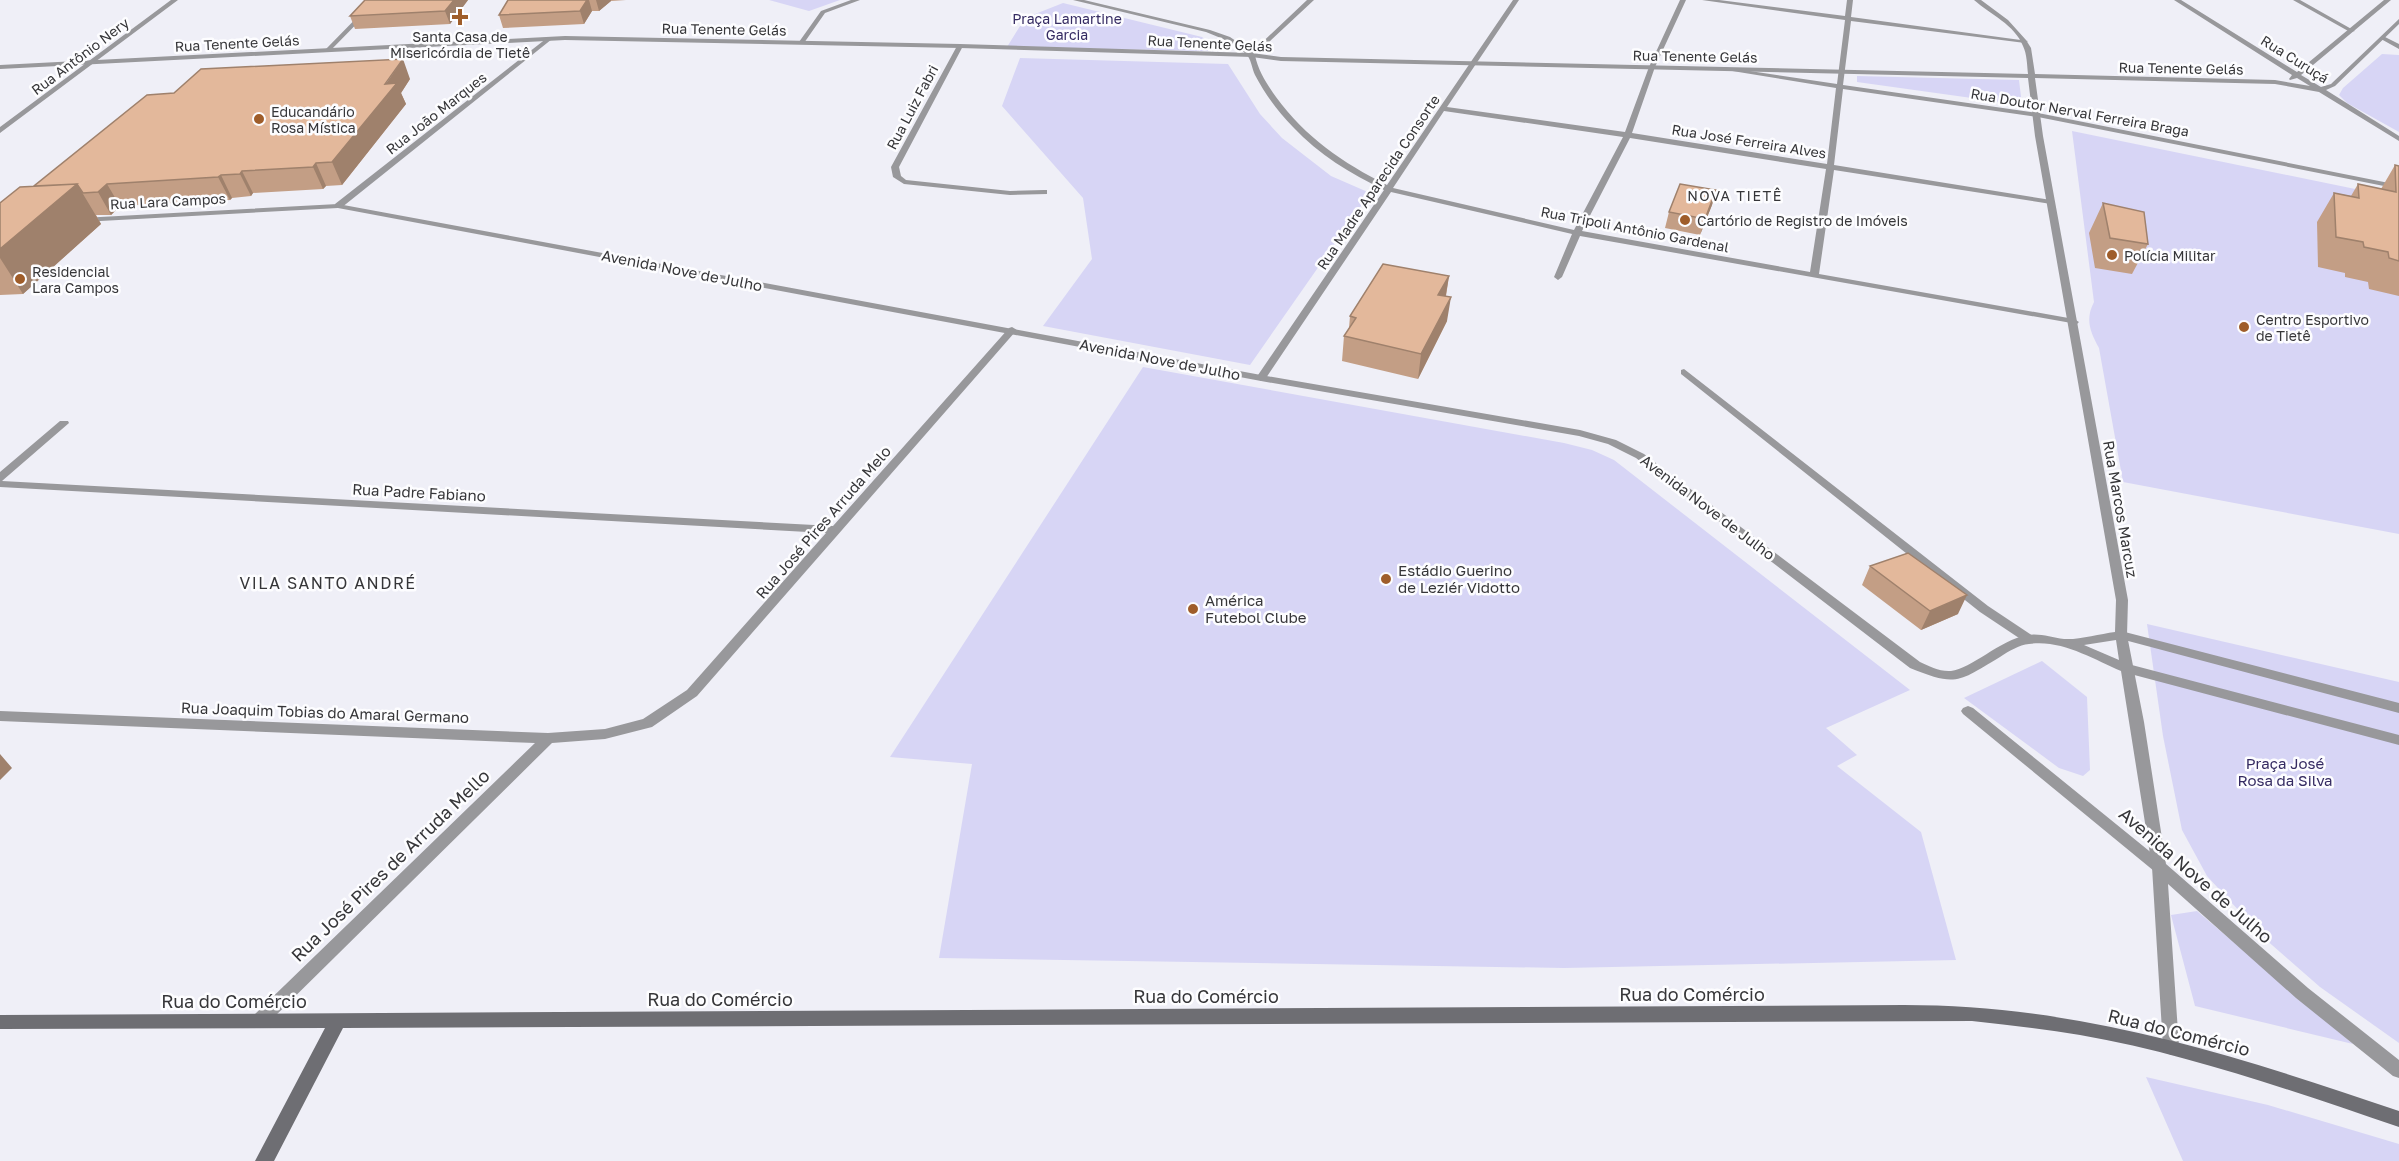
<svg xmlns="http://www.w3.org/2000/svg" width="2399" height="1161" font-family="'Golos Text',sans-serif">
<rect width="100%" height="100%" fill="#efeff7"/>
<!-- green -->
<path fill="#d7d5f5" d="M769,0H840L809,11Z
M1063,3L1202,37L1211,44L1208,51L1007,47L1025,18Z
M2382,54L2399,55V132L2347,103L2339,95L2343,88Z
M1020,58L1228,64L1260,114L1282,138L1331,176L1370,193L1250,365L1043,326L1092,259L1083,198L1002,106Z
M1857,76L2019,80L2022,105L1857,82Z
M2072,131L2399,198V534L2123,482L2099,348C2090,332 2085,319 2094,302Z
M1143,367L1564,443L1592,450L1614,460L1910,690L1826,728L1857,755L1837,766L1921,832L1956,960L1564,968L939,958L972,764L890,757Z
M2147,624L2399,682V1043L2320,987L2264,938L2207,876L2182,830L2163,736Z
M2042,661L2087,697L2090,770L2083,776L2059,768L1964,698Z
M2197,911L2353,1044L2195,1006L2171,915Z
M2146,1077L2268,1105L2399,1144V1161H2183Z"/>
<g fill="none" stroke-linecap="round" stroke-linejoin="round">
<!-- service -->
<path fill="#98989b" fill-rule="evenodd" d="M374,0H380L330,51H326V49Z
M1684,369L1988,606L2033,636L2035,639L2033,642H2025L1980,612L1681,374V370Z
M2121,631L2399,703V713L2117,638L2115,635Z
M2128,664L2399,735V745L2123,672L2122,669L2123,666Z
M1968,706L1973,708L2164,863L2166,867L2164,871L2159,873L2154,871L1963,714L1961,711L1963,708Z"/>
<!-- minor -->
<path fill="#98989b" fill-rule="evenodd" d="M171,0H178L0,133V127Z
M851,0H860L825,13L804,43H800L799,42L821,11Z
M1073,0H1084L1210,30L1230,37L1252,52L1307,0H1314L1255,55C1258,71 1267,84 1276,97C1305,137 1343,163 1387,185L1513,0H1519L1447,107L1625,132L1649,67L1680,0H1686L1655,67L1632,133L1827,164L1836,88L1720,69L1723,67L1837,84L1845,20L1702,0H1719L1845,16L1847,0H1853L1851,17L2028,41L2025,43L1851,21L1843,85L2038,113L2399,185V189L2038,117L1843,89L1834,165L2051,200L2055,202L2051,204L1834,170L1819,274L2074,319L2079,322L2077,324L1580,236L1562,277L1558,280L1554,277L1572,234L1391,192L1266,378L1261,381L1256,378L1384,190C1350,173 1319,155 1293,127C1278,112 1265,94 1255,75C1252,69 1251,58 1246,54C1235,43 1221,38 1206,32ZM1444,111L1623,137L1574,230L1393,188ZM1630,138L1826,169L1810,272L1582,231Z
M2293,0H2300L2355,31L2350,32Z
M2381,37H2385L2399,44V49L2381,39Z
M547,38L552,39L341,208H335V204Z
M960,44L963,46L899,167L901,176L906,180L1010,191L1044,190H1047V194L1010,195L904,184L893,177L891,167L957,46Z
M1012,327L1017,330L1015,332L697,696L652,727L605,739L552,743L266,1025L260,1027L254,1025L252,1020L254,1015L535,743L0,721V711L548,733L605,729L643,719L687,690L826,533L0,487V472L60,421H68L69,423L2,481L833,526L1009,328Z"/>
<!-- tertiary -->
<path fill="#98989b" fill-rule="evenodd" d="M1974,0H1981L2008,20L2026,40L2031,48L2035,74L2275,80L2310,86L2297,78L2290,80L2289,79L2292,75L2174,0H2181L2297,72L2384,0H2391L2301,75L2321,87L2331,84L2399,19V24L2335,86L2326,90L2399,136V141L2319,92L2275,84L2035,78L2043,136L2128,600L2127,635L2144,722L2166,864L2308,988L2399,1060V1078L2393,1076L2296,998L2168,884L2179,1047L2177,1052L2171,1055L2165,1052L2163,1047L2152,867L2121,671C2093,659 2061,639 2029,644C2019,645 2009,651 2000,657C1958,682 1957,687 1910,668L1636,458L1608,444L1579,436L1261,381L338,208L82,222L78,220L82,218L338,204L1261,375L1580,430L1616,440L1644,454L1920,662C1929,666 1940,672 1951,671C1971,669 2000,640 2027,635C2040,633 2051,637 2064,639C2079,640 2099,634 2115,632L2116,600L2035,136L2028,78L1281,61L1252,57L960,48L565,40L0,69V65L565,36L960,44L1252,53L1281,57L2028,74C2027,65 2027,54 2023,46C2015,25 1990,14 1974,0ZM2116,640L2119,660L2084,645Z"/>
<!-- secondary -->
<path fill="#6e6e73" fill-rule="evenodd" d="M1904,1005C2081,1005 2234,1055 2399,1111V1127C2295,1092 2189,1054 2080,1035C2044,1029 2008,1025 1972,1021L343,1028L274,1161H255L325,1028L0,1029V1015Z"/>
</g>
<!-- wall -->
<path fill="#c39e85" d="M365,0H468L450,24L355,29L350,16Z
M508,0H626L611,1L599,11H592L584,24L503,28L499,15Z
M410,79L401,93L406,104L342,185L326,186L323,189L253,193L251,196L232,198L230,200L120,206L111,215H96L101,224L23,294L0,295V203L34,186Z
M2395,165L2399,166V296L2369,289L2368,282L2345,277V273L2318,267L2317,222L2334,193L2351,196L2358,184L2381,189Z
M1716,190L1712,205L1700,235L1665,228L1669,212Z
M2103,203L2148,244L2132,274L2095,268L2089,233Z
M1449,276L1446,296L1447,321L1418,379L1342,361L1344,336L1349,328L1350,316Z
M1870,566L1958,614L1921,630L1862,585Z"/>
<!-- shaded-wall -->
<path fill="#9f816c" d="M454,0H468L450,24L445,11Z
M587,0H589L592,11L584,24L580,11Z
M596,0H611V1L599,11Z
M403,59L410,79L401,93L406,104L342,185L332,162Z
M316,163L326,186L323,189L313,167Z
M242,171L253,193L251,196L240,174Z
M221,175L232,198L230,200L218,177Z
M77,184L101,224L23,294L0,258V249Z
M107,184L120,206L111,215L98,192Z
M1716,190L1712,205L1700,235L1705,219Z
M1449,276L1445,300L1438,295Z
M1451,297L1447,321L1418,379L1421,354Z
M1967,595L1958,614L1921,630L1930,611Z
M0,754L12,768L0,780Z"/>
<!-- building -->
<path fill="#e3b89b" stroke="#9f816c" stroke-width="1.5" d="M365,0H454L445,11L350,16Z
M508,0H587L580,11L499,15Z
M403,59L385,84L397,83L332,162L316,163L313,167L242,171L240,174L221,175L218,177L107,184L98,192L83,193L77,184L34,186L147,95L174,93L201,69Z
M2395,165L2399,166V261L2389,258L2388,252L2364,247L2363,242L2336,237L2334,193L2359,198L2358,184L2396,192Z
M77,184L0,249V203L20,187Z
M1680,184L1716,190L1705,219L1669,212Z
M2103,203L2144,212L2148,244L2110,238Z
M1383,264L1449,276L1438,295L1451,297L1421,354L1344,336L1356,318L1350,316Z
M1908,553L1967,595L1930,611L1870,566Z"/>
<!-- markers -->
<g fill="#9f5d2a" stroke="#fdfdff" stroke-width="2">
<path d="M457 8h6v6h6v6h-6v6h-6v-6h-6v-6h6z"/>
<circle cx="259" cy="119" r="6"/>
<circle cx="1685" cy="220" r="6"/>
<circle cx="2112" cy="255" r="6"/>
<circle cx="20" cy="279" r="6"/>
<circle cx="2244" cy="327" r="6"/>
<circle cx="1386" cy="579" r="6"/>
<circle cx="1193" cy="609" r="6"/>
</g>
<g text-anchor="middle" dominant-baseline="central" stroke-width="5" stroke-linejoin="round" paint-order="stroke">
<!-- far-park labels -->
<g font-size="14" fill="#352b62" stroke="#fdfdff">
<text x="1067" y="18">Praça Lamartine<tspan x="1067" dy="16">Garcia</tspan></text>
</g>
<!-- far-street labels -->
<g font-size="14" fill="#363639" stroke="#fdfdff">
<text transform="translate(724 29) rotate(1)">Rua Tenente Gelás</text>
<text transform="translate(237 43) rotate(-3)">Rua Tenente Gelás</text>
<text transform="translate(1210 43) rotate(3)">Rua Tenente Gelás</text>
<text transform="translate(80 56) rotate(-37)">Rua Antônio Nery</text>
<text transform="translate(1695 56) rotate(1)">Rua Tenente Gelás</text>
<text transform="translate(2295 59) rotate(32)">Rua Curuçá</text>
<text transform="translate(2181 68) rotate(1)">Rua Tenente Gelás</text>
<text transform="translate(912 107) rotate(-62)">Rua Luiz Fabri</text>
<text transform="translate(2080 112) rotate(10)">Rua Doutor Nerval Ferreira Braga</text>
<text transform="translate(436 113) rotate(-38)">Rua João Marques</text>
<text transform="translate(1749 141) rotate(9)">Rua José Ferreira Alves</text>
<text transform="translate(1378 182) rotate(-56)">Rua Madre Aparecida Consorte</text>
<text transform="translate(168 201) rotate(-3)">Rua Lara Campos</text>
<text transform="translate(1635 229) rotate(11)">Rua Tripoli Antônio Gardenal</text>
</g>
<!-- far-poi labels -->
<g font-size="14" fill="#363639" stroke="#fdfdff" text-anchor="start">
<text x="460" y="36" text-anchor="middle">Santa Casa de<tspan x="460" dy="16">Misericórdia de Tietê</tspan></text>
<text x="271" y="111">Educandário<tspan x="271" dy="16">Rosa Mística</tspan></text>
<text x="1697" y="220">Cartório de Registro de Imóveis</text>
<text x="2124" y="255">Polícia Militar</text>
<text x="32" y="271">Residencial<tspan x="32" dy="16">Lara Campos</tspan></text>
<text x="2256" y="319">Centro Esportivo<tspan x="2256" dy="16">de Tietê</tspan></text>
</g>
<!-- far-neighbourhood labels -->
<g font-size="14" letter-spacing="1.5" fill="#363639" stroke="#fdfdff">
<text x="1735" y="195">NOVA TIETÊ</text>
</g>
<!-- street labels -->
<g font-size="15" fill="#363639" stroke="#fdfdff">
<text transform="translate(682 270) rotate(11)">Avenida Nove de Julho</text>
<text transform="translate(1160 359) rotate(11)">Avenida Nove de Julho</text>
<text transform="translate(419 492) rotate(3)">Rua Padre Fabiano</text>
<text transform="translate(1708 507) rotate(37)">Avenida Nove de Julho</text>
<text transform="translate(2121 509) rotate(80)">Rua Marcos Marcuz</text>
<text transform="translate(823 522) rotate(-49)">Rua José Pires Arruda Melo</text>
<text transform="translate(325 712) rotate(2)">Rua Joaquim Tobias do Amaral Germano</text>
</g>
<!-- poi labels -->
<g font-size="15" fill="#363639" stroke="#fdfdff" text-anchor="start">
<text x="1398" y="570">Estádio Guerino<tspan x="1398" dy="17">de Leziér Vidotto</tspan></text>
<text x="1205" y="600">América<tspan x="1205" dy="17">Futebol Clube</tspan></text>
</g>
<!-- park labels -->
<g font-size="15" fill="#352b62" stroke="#fdfdff">
<text x="2285" y="763">Praça José<tspan x="2285" dy="17">Rosa da Silva</tspan></text>
</g>
<!-- neighbourhood labels -->
<g font-size="16" letter-spacing="1.5" fill="#363639" stroke="#fdfdff">
<text x="328" y="583">VILA SANTO ANDRÉ</text>
</g>
<!-- near-street labels -->
<g font-size="18" fill="#363639" stroke="#fdfdff">
<text transform="translate(390 865) rotate(-44)">Rua José Pires de Arruda Mello</text>
<text transform="translate(2196 875) rotate(41)">Avenida Nove de Julho</text>
<text x="1692" y="994">Rua do Comércio</text>
<text x="1206" y="996">Rua do Comércio</text>
<text x="720" y="999">Rua do Comércio</text>
<text x="234" y="1001">Rua do Comércio</text>
<text transform="translate(2179 1032) rotate(14)">Rua do Comércio</text>
</g>
</g>
</svg>
